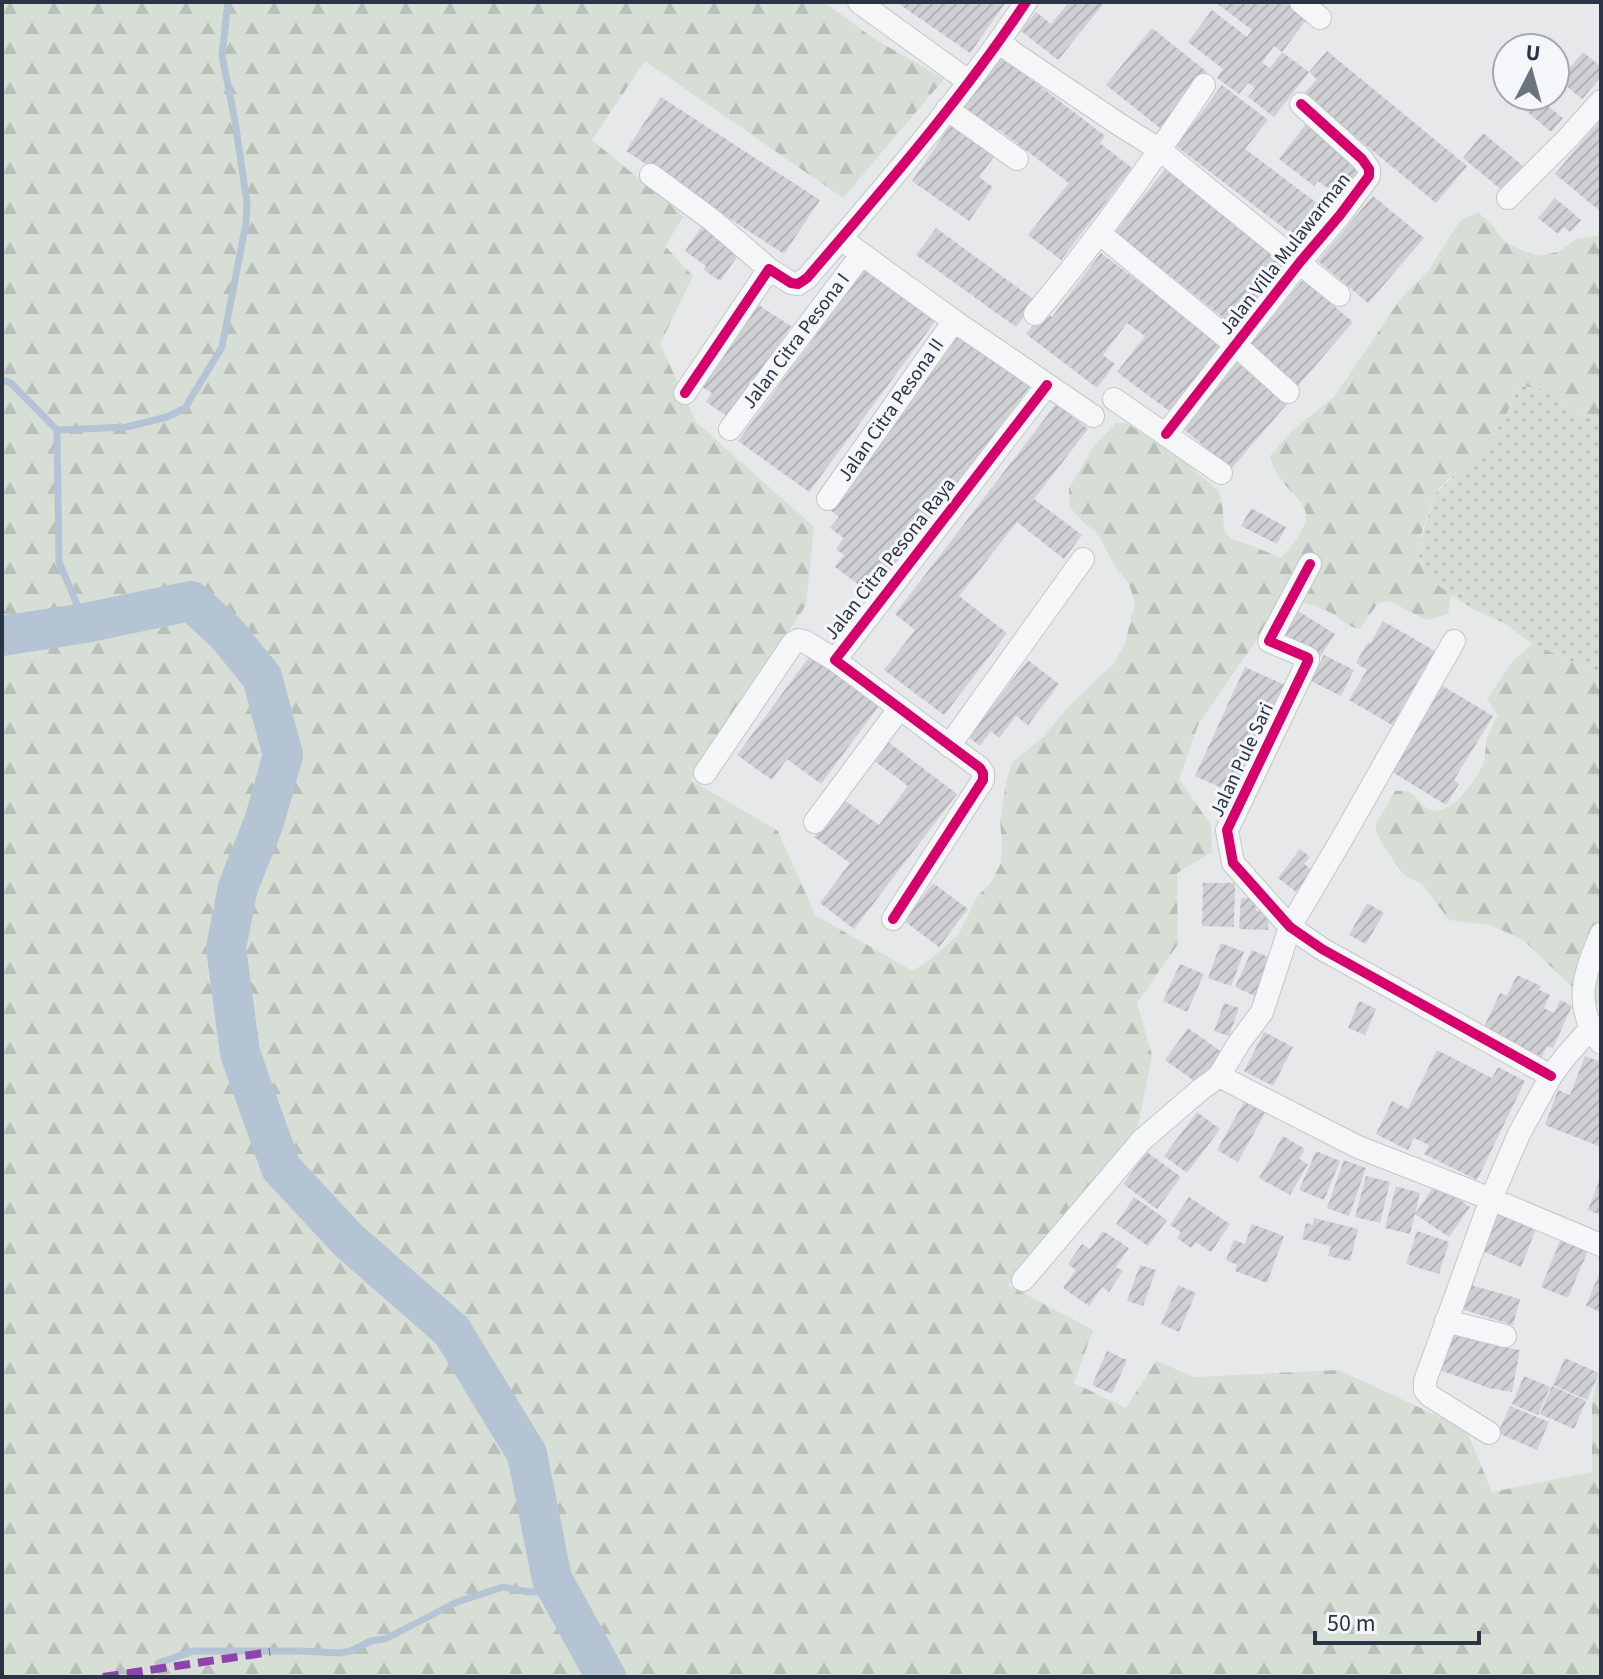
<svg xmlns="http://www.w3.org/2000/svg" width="1603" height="1679" font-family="'Source Sans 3',sans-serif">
<defs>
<pattern id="grass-dots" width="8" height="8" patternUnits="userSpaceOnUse" patternTransform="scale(2)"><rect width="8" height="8" fill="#d6ded6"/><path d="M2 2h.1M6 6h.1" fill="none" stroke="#b8bfb9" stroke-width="1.8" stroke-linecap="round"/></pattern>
<pattern id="forest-firs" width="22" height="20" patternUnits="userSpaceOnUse" patternTransform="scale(2)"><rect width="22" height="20" fill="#d6ded6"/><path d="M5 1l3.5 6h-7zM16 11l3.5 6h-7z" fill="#b8bfb9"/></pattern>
<pattern id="building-hatch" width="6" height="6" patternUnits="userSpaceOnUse" patternTransform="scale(2)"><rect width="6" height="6" fill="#ced0d3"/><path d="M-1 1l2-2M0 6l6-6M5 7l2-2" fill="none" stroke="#b1b3b6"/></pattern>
</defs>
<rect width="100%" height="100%" fill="#e6e8ea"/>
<!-- grass -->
<path fill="url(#grass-dots)" d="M1520,386C1531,387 1542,387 1551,393C1570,404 1576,419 1601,418V674L1532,644L1506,624L1473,609L1451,595L1436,584L1422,569L1418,550L1435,494L1495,434Z"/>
<!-- forest -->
<path fill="url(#forest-firs)" d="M2,2H824L873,38L944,79L843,198L645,61L592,140L684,216L665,246L693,276L660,344L696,422L814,527L806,605L691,780L778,831L815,915L913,971L933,957L958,935L977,897L991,882L1001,863L1002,842L1000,822L1006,782L1012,763L1043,737L1069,706L1113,664L1124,646L1135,603L1129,584L1116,568L1097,533L1082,521L1069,506V488L1094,446L1116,423H1126L1143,434L1164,443L1218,491L1222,501L1224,531L1231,539L1253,546L1281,558C1337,496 1283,507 1270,456L1292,431L1335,396L1401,298L1429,270L1460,221L1478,212L1493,226L1505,242L1523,251L1541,256L1560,251L1576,239L1601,235V418C1573,419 1569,401 1547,391C1539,387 1529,387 1520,386C1509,407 1499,433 1482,451C1468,466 1447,475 1436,493C1431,501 1429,513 1425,522C1412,562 1419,571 1451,595L1448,614L1427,620L1389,601L1378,603L1360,629C1347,627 1342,619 1331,613C1316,604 1300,602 1285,598L1198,725L1179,779L1211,825L1212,852L1177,873L1178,944L1137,1003L1152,1055L1137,1130L1008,1285L1093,1330L1074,1383L1126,1408L1156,1361L1194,1377L1339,1370L1466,1429L1492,1492L1592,1472V1403L1601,1365V1677H2Z
M1532,644L1601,674V1007L1569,984L1522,939L1490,925L1449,920L1422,884L1404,875L1380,840L1375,826L1395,791C1418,788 1415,804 1431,810C1450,816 1474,783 1481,769C1486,759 1485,749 1487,738C1490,731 1494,723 1498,716L1487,699L1513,661Z"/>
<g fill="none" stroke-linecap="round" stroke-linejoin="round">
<!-- stream -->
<path stroke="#b4c4d5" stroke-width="7" d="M2,380L11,383L57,430L59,562L85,623
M57,430L127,427L167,417L185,408L222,347L246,223L247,203L235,121L222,55L228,2
M158,1663L194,1651H299L340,1653L351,1651L371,1641L385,1639L457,1602L503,1587L528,1592L558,1591"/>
<!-- river -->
<path stroke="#b4c4d5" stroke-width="40" d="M2,636L85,623L191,601L227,634L262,677L283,755L264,822L238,887L226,948L240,1053L281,1168L348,1240L452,1331L527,1454L552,1579L606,1677"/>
</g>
<!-- building -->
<path fill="url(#building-hatch)" d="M896,2H1006L970,53Z
M1069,2H1105L1058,60L1021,31L1036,12L1051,24Z
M1215,2H1293L1310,15L1282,52L1274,46L1262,63L1270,68L1282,52L1309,72L1327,51L1467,166L1436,203L1304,94L1317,79L1309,72L1274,117L1248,97L1255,88L1248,83L1239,94L1217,78L1223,69L1188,42L1212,10L1247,37L1252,30Z
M1152,28L1207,72L1161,129L1106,85Z
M1583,52L1601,67V77L1582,99L1559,80Z
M1002,57L1105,136L1100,143L1132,168L1061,260L1028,235L1069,183L998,129L994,135L961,110Z
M1222,85L1268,120L1245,149L1330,213L1306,245L1176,146Z
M1535,96L1563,118L1551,132L1524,109Z
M661,97L820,200L784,254L626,151Z
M1601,119V212L1555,174Z
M952,123L996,154L979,177L993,187L969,221L912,181Z
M1306,124L1365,169L1343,199L1318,181L1314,186L1279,159Z
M1483,133L1523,166L1503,191L1463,158Z
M1165,169L1285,265L1235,327L1115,232Z
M1373,196L1424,238L1368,303L1318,261Z
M1555,198L1581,220L1570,232L1564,227L1558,234L1538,218Z
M703,225L741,251L720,281L704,270L706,266L685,251Z
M936,228L1036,301L1016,327L916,255Z
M1101,253L1224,346L1173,414L1117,372L1145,336L1127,323L1103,355L1115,364L1097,388L1026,334L1044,310L1052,317Z
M868,265L939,316L809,492L738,441Z
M1303,280L1353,322L1297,387L1247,345Z
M754,302L791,326L730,418L706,402L712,393L699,385Z
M960,334L1030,386L874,596L835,567L844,555L836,549L844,538L830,528L839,517L830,510Z
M1236,362L1287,404L1231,469L1181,427Z
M1056,404L1088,429L1034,499L1082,535L1064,559L1017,522L959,596L1007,633L944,715L884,670L915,630L895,614Z
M1251,508L1286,527L1277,544L1241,526Z
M1298,611L1335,634L1320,657L1283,634Z
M1383,621L1435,651L1392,725L1349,700L1367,670L1356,663L1368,642L1370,644Z
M812,653L881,703L821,784L787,759L772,780L737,755Z
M1324,655L1354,670L1341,696L1311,681Z
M1028,660L1059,684L1028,725L1016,716L999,738L991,731L980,746L968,737Z
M1245,667L1287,686L1237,795L1195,776Z
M1441,685L1493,716L1454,780L1459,784L1446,805L1389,770Z
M887,741L957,794L854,929L820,903L850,863L814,837L843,799L879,825L908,786L873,760Z
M1300,849L1310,857L1304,864L1312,870L1296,892L1278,878Z
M933,883L968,909L939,947L904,921Z
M1203,883H1235L1234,927L1202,926Z
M1241,898L1257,899L1256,911L1269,912L1268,930L1239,929Z
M1367,903L1384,913L1366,944L1349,935Z
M1221,943L1244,952L1231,986L1208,978Z
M1252,950L1275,960L1259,998L1235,987Z
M1180,964L1204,974L1187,1012L1163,1001Z
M1517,975L1541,986L1539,990L1550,995L1544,1008L1554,1013L1560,1000L1572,1006L1553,1048L1547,1046L1542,1057L1483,1029L1500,993L1507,996Z
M1359,1001L1376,1009L1365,1035L1348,1028Z
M1224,1003L1239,1008L1229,1036L1214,1031Z
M1188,1028L1223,1053L1200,1085L1165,1060Z
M1264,1032L1293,1047L1273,1086L1244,1071Z
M1437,1050L1492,1078L1498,1067L1525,1081L1477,1180L1424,1154L1429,1145L1414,1138L1408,1150L1376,1134L1392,1101L1408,1109Z
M1585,1056L1601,1062V1147L1545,1125L1558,1090L1570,1095Z
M1244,1102L1265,1113L1238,1162L1217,1150Z
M1197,1112L1220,1129L1187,1173L1164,1156Z
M1283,1136L1305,1149L1299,1159L1308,1164L1290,1195L1259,1178Z
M1316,1151L1340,1161L1324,1200L1299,1190Z
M1147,1152L1181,1177L1157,1209L1123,1184Z
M1344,1160L1366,1168L1349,1216L1327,1208Z
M1366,1176L1390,1182L1380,1223L1355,1217Z
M1601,1176V1215L1588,1210Z
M1436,1183L1470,1207L1449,1237L1415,1214Z
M1396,1186L1420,1193L1410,1234L1385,1228Z
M1134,1197L1167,1220L1148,1246L1116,1224Z
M1189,1197L1230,1224L1211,1252L1196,1242L1191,1248L1177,1238L1181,1232L1170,1225Z
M1495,1206L1538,1224L1521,1267L1477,1249Z
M1314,1218L1358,1229L1350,1261L1328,1256L1331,1246L1302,1239L1306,1223L1313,1225Z
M1252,1224L1284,1236L1267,1283L1235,1271L1237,1265L1226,1260L1234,1240L1245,1244Z
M1103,1231L1129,1248L1116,1267L1123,1271L1109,1292L1102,1287L1089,1306L1063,1288L1076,1270L1068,1264L1082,1244L1090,1249Z
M1417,1231L1449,1242L1439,1274L1406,1264Z
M1563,1234L1590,1246L1568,1298L1541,1287Z
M1140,1265L1156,1270L1143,1306L1127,1301Z
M1601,1269V1312L1586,1306Z
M1178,1285L1196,1293L1179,1332L1161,1324Z
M1471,1285L1520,1299L1513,1325L1464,1310Z
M1452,1330L1497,1346L1520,1350L1512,1392L1489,1388L1437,1369Z
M1107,1351L1127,1360L1112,1394L1092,1385Z
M1565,1358L1599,1373L1587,1400L1553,1385Z
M1524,1376L1550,1387L1538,1415L1512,1404Z
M1552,1386L1586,1401L1574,1429L1540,1414Z
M1510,1406L1549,1422L1537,1450L1498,1433Z"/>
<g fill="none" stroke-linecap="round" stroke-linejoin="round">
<defs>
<path id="minor" d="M859,2L968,81
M1301,2L1320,18
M1000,42L1012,52L1120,125L1160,150L1339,295
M947,109L1017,159
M651,175L712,220L769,269
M1508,198L1567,139L1601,101
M1099,233L1236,345L1288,392
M841,239L954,321L1093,416
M1035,314C1096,241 1151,164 1204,85
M685,393L769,269L791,283L798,284L807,278C883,189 961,100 1026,2
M1114,399L1221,473
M730,429L862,254
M1166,434L1300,262L1340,215L1369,176V169L1362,159L1301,104
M828,499L954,321
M1310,564L1269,641L1304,656L1308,658V661L1227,830L1233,863L1290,927L1322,949L1551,1076
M949,746L1083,559
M705,773L793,643L798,640L804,641L835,660
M815,822L899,709
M893,919L983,780V773L980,768L835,660L1047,385
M1601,934C1584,975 1572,1005 1601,1043
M1219,1076L1239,1043L1262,1012L1290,927L1343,837L1454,641
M1023,1280L1142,1140L1200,1090L1219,1076L1358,1147L1491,1199L1601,1245
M1446,1321L1505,1336
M1489,1433L1430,1396L1425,1390V1381L1491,1199L1519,1134L1551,1076L1566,1056L1590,1029"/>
</defs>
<!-- minor casing -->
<use href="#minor" stroke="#c4c6c8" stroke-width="24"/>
<!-- minor -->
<use href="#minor" stroke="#f5f6f7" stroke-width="22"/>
<!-- quiet -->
<path stroke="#8e44ad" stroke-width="8" stroke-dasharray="16 8" stroke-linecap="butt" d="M103,1677L270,1652"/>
<defs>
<path id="cycleway" d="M685,393L769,269L791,283L798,284L807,278C883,189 961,100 1026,2
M1166,434L1300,262L1340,215L1369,176V169L1362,159L1301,104
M1310,564L1269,641L1304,656L1308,658V661L1227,830L1233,863L1290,927L1322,949L1551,1076
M893,919L983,780V773L980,768L835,660L1047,385"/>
</defs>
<!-- cycleway casing -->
<use href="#cycleway" stroke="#f4f6f9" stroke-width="15"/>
<!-- cycleway -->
<use href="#cycleway" stroke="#d6006c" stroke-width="10"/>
</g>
<g text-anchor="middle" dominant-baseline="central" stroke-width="6" stroke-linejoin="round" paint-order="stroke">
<!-- street labels -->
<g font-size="20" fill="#2b3445" stroke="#f4f6f9">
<text transform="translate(1285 254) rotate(-52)">Jalan Villa Mulawarman</text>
<text transform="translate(796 341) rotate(-53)">Jalan Citra Pesona I</text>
<text transform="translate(891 410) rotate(-55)">Jalan Citra Pesona II</text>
<text transform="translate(890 559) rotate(-52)">Jalan Citra Pesona Raya</text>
<text transform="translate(1242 760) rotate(-65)">Jalan Pule Sari</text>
</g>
</g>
<!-- border -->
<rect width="1603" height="1679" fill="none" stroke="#2b3445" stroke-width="8"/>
<!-- north arrow -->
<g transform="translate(1531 72) rotate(6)"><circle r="38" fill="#f4f6f9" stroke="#a4a8b1" stroke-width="2"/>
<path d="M0-6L14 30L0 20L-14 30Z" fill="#6c737f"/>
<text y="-12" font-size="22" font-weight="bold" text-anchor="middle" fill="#2b3445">U</text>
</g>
<!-- scale -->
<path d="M1315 1631v12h164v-12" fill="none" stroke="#2b3445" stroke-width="4"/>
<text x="1327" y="1631" font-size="24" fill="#2b3445" stroke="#f4f6f9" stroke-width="6" paint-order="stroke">50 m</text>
</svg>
